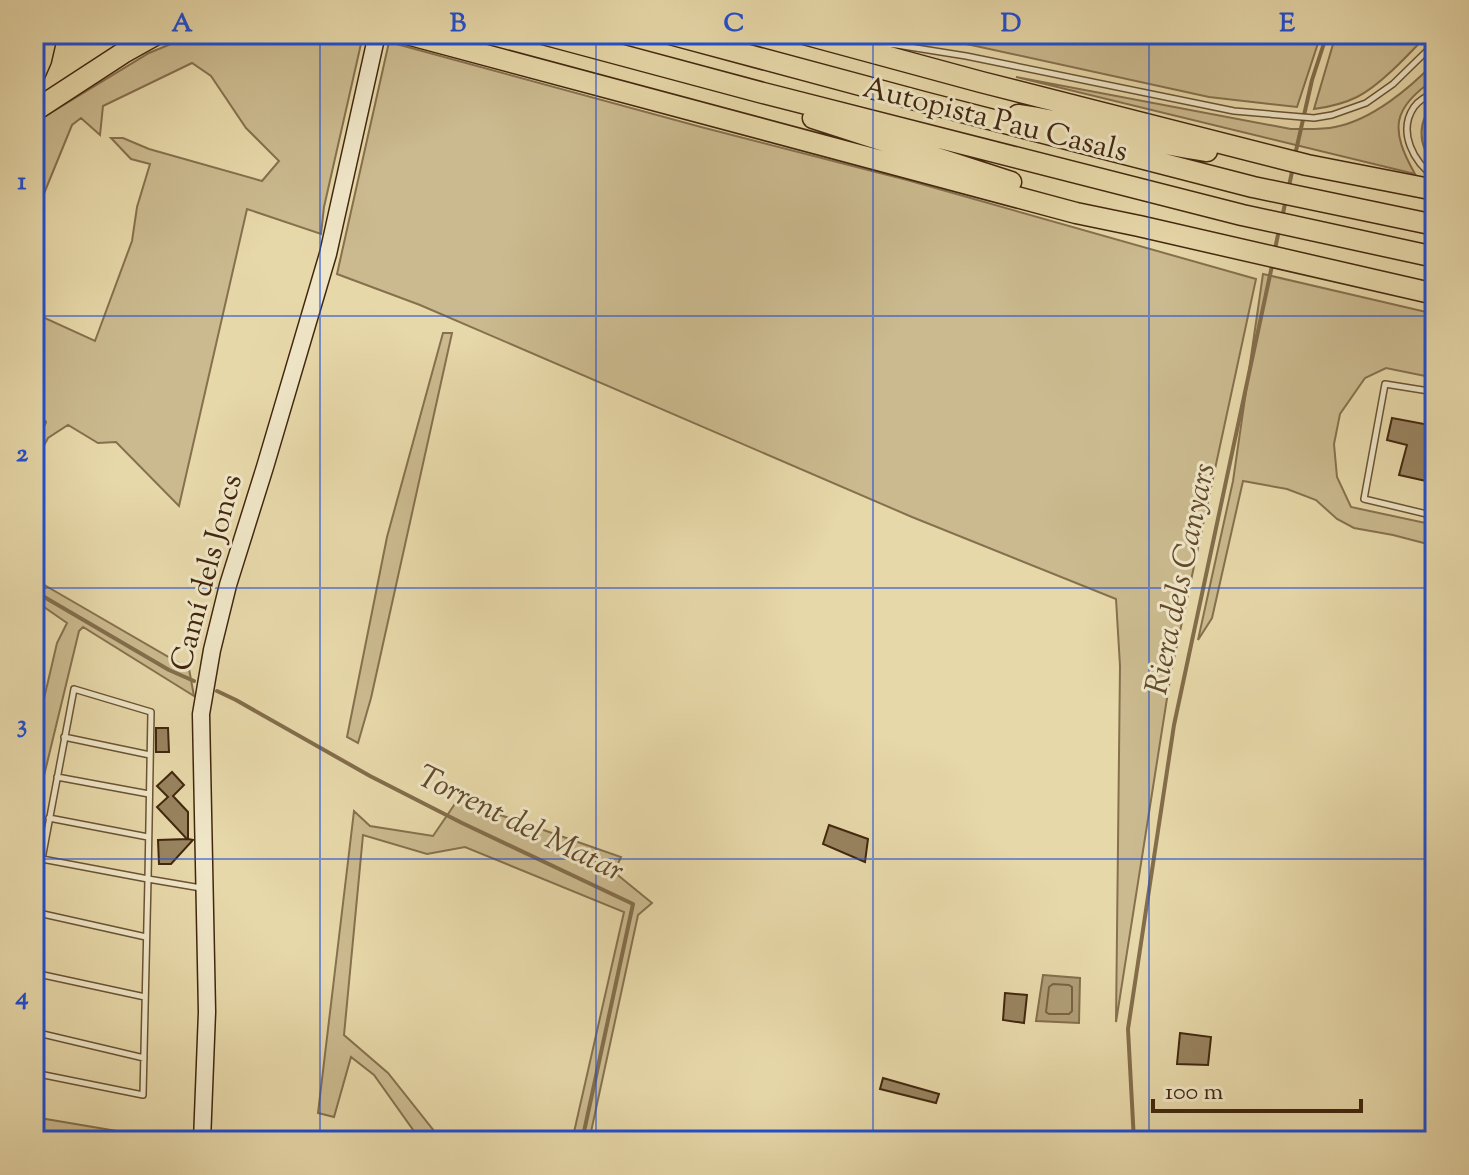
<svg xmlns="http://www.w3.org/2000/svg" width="1469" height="1175" font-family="'Sorts Mill Goudy',serif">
<rect width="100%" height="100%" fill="#e7d8a9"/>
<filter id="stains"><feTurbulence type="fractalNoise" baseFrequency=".0025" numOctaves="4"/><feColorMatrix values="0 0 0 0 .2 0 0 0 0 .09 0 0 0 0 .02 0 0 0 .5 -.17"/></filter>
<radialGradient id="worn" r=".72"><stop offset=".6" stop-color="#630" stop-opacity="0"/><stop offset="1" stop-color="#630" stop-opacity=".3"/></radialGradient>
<!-- green -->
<path fill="#cbba8f" stroke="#86704e" stroke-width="2" d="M195,34H357L363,35L324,207L321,234L247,209L179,506L116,442L98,443L68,425L48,438L34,464V313L95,341L132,241L137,207L150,164L131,159L111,138H123L149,149L262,181L279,161L246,128L211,76L192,63L103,106L100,135L81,118L72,125L34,218V123L149,53Z
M911,34H1321L1297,107L1209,97L971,45Z
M1336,34H1428C1410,53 1380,86 1357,97C1343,104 1329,107 1314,109Z
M389,42L701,127L907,180L1256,279L1171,673L1116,1022L1120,666L1116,599L912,517L420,305L337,274Z
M1435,62V79C1391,108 1390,130 1415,174L1016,77L1291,129C1305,129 1321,130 1335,127C1372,120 1410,88 1435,62Z
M1435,104V163C1417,146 1417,120 1435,104Z
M1263,274L1435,314V378L1386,368L1365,378L1340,414L1334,444L1337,477L1351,507L1435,525V546L1393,535L1354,528L1337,519L1316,500L1287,489L1243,481L1212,618L1198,640L1233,481Z
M443,333H452L371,698L358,743L347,737L387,537Z
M34,579L189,669L194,696L83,627L79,631L34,817V741L57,643L67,623L34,600Z
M461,795L473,800L489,811L621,857L614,872L652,903L638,915L589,1141H572L624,912L465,847L427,854L363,835L344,1035L388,1073L442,1141H421L374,1075L351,1057L334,1117L318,1113L354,811L370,826L433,836Z
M34,1117L176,1141H74L34,1134Z"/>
<!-- water -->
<path fill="#af9c74" stroke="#836d4b" stroke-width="2" d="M1043,975L1080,978L1079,1023L1036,1021Z"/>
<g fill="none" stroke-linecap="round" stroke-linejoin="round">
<!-- shore -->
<path stroke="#786241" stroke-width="2" d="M1053,984L1069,985L1072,987V1011L1069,1014H1049L1046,1012L1049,987Z"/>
<!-- stream -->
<path stroke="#836d4b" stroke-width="4" d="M1295,155L1312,80L1327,34
M1289,186L1293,167
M1282,218L1286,199
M1275,249L1279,230
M34,414L45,422L34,444
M34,591L169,670L194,681
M217,691L236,700L370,776L462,823L633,904L582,1141
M1134,1141L1128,1029L1174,725L1273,261"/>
</g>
<!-- building -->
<path fill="#98835f" stroke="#42270e" stroke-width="2" d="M1392,418L1435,426V483L1399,475L1407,445L1387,440Z
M156,728H168L169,752H156Z
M172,772L184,785L173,796L188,812V839L193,840L171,864H159L158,840L187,839L157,807L168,797L157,786Z
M829,825L868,839L865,862L823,844Z
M1005,993L1027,995L1024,1023L1003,1020Z
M1180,1033L1211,1037L1208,1065L1177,1064Z
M883,1078L939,1094L936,1103L880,1089Z"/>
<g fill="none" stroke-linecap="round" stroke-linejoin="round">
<defs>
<path id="lane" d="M876,44L897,45L966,56L1234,111L1314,118L1332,115L1366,103L1393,84L1435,43
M1435,92C1427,96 1419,100 1414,107C1397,132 1414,163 1435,177
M1435,392L1385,384L1364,499L1435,516
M64,737L150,755
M57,777L149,794
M49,818L148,837
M34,891L42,859L74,689L151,712L148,879L201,888
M34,912L146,937
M34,973L145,997
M34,1032L144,1058
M34,1073L143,1095L148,879L42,859"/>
<path id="secondary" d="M202,1141L207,1012L201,714L212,650L228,585L265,467L328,254L377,34"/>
<path id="highway" d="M407,34L1076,213L1139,226L1435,294
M543,34L763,93L1242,215L1435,257
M670,34L927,103L1253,187L1435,225
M804,34L981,82L1307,165L1435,190
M34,76L41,60L47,34
M34,111L123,53L157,34
M1018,115C1081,124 1143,142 1207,151
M813,118L1011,182"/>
</defs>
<!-- lane casing -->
<use href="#lane" stroke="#6b5335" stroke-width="8"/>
<!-- secondary casing -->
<use href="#secondary" stroke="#42270e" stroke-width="19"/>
<!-- highway casing -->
<use href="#highway" stroke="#42270e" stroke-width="23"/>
<!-- lane -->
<use href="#lane" stroke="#efe6c7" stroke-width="5"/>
<!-- secondary -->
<use href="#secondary" stroke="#efe6c7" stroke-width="16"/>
<!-- highway -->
<use href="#highway" stroke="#e7d8a9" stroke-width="20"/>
</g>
<!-- grid -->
<path fill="none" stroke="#1d4ed8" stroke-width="2" stroke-opacity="0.55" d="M320,34V1141M596,34V1141M873,34V1141M1149,34V1141M34,316H1435M34,588H1435M34,859H1435"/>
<g text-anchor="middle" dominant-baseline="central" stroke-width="6" stroke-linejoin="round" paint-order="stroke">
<!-- street labels -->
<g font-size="30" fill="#42270e" stroke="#efe6c7">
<text transform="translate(995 121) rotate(14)">Autopista Pau Casals</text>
<text transform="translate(208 573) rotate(-75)">Camí dels Joncs</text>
</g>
<!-- water labels -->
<g font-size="32" font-style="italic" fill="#634a2d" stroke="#efe6c7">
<text transform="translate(1182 579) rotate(-78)">Riera dels Canyars</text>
<text transform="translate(520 825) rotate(26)">Torrent del Matar</text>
</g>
</g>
<!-- margin -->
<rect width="1469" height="1175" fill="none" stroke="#e7d8a9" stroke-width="88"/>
<!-- scale -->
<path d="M1153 1099v12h208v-12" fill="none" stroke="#42270e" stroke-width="4"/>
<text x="1165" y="1099" font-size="24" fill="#42270e" stroke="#efe6c7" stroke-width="6" paint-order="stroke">100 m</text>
<rect x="44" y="44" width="1381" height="1087" fill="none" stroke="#1d4ed8" stroke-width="3"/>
<g font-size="26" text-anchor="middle" font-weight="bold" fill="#1d4ed8">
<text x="182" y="31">A</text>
<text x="458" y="31">B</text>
<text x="734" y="31">C</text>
<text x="1011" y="31">D</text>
<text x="1287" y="31">E</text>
<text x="22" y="189">1</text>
<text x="22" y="461">2</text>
<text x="22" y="732">3</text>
<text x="22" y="1004">4</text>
</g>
<rect width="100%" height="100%" filter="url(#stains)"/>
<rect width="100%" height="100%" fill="url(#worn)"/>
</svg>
